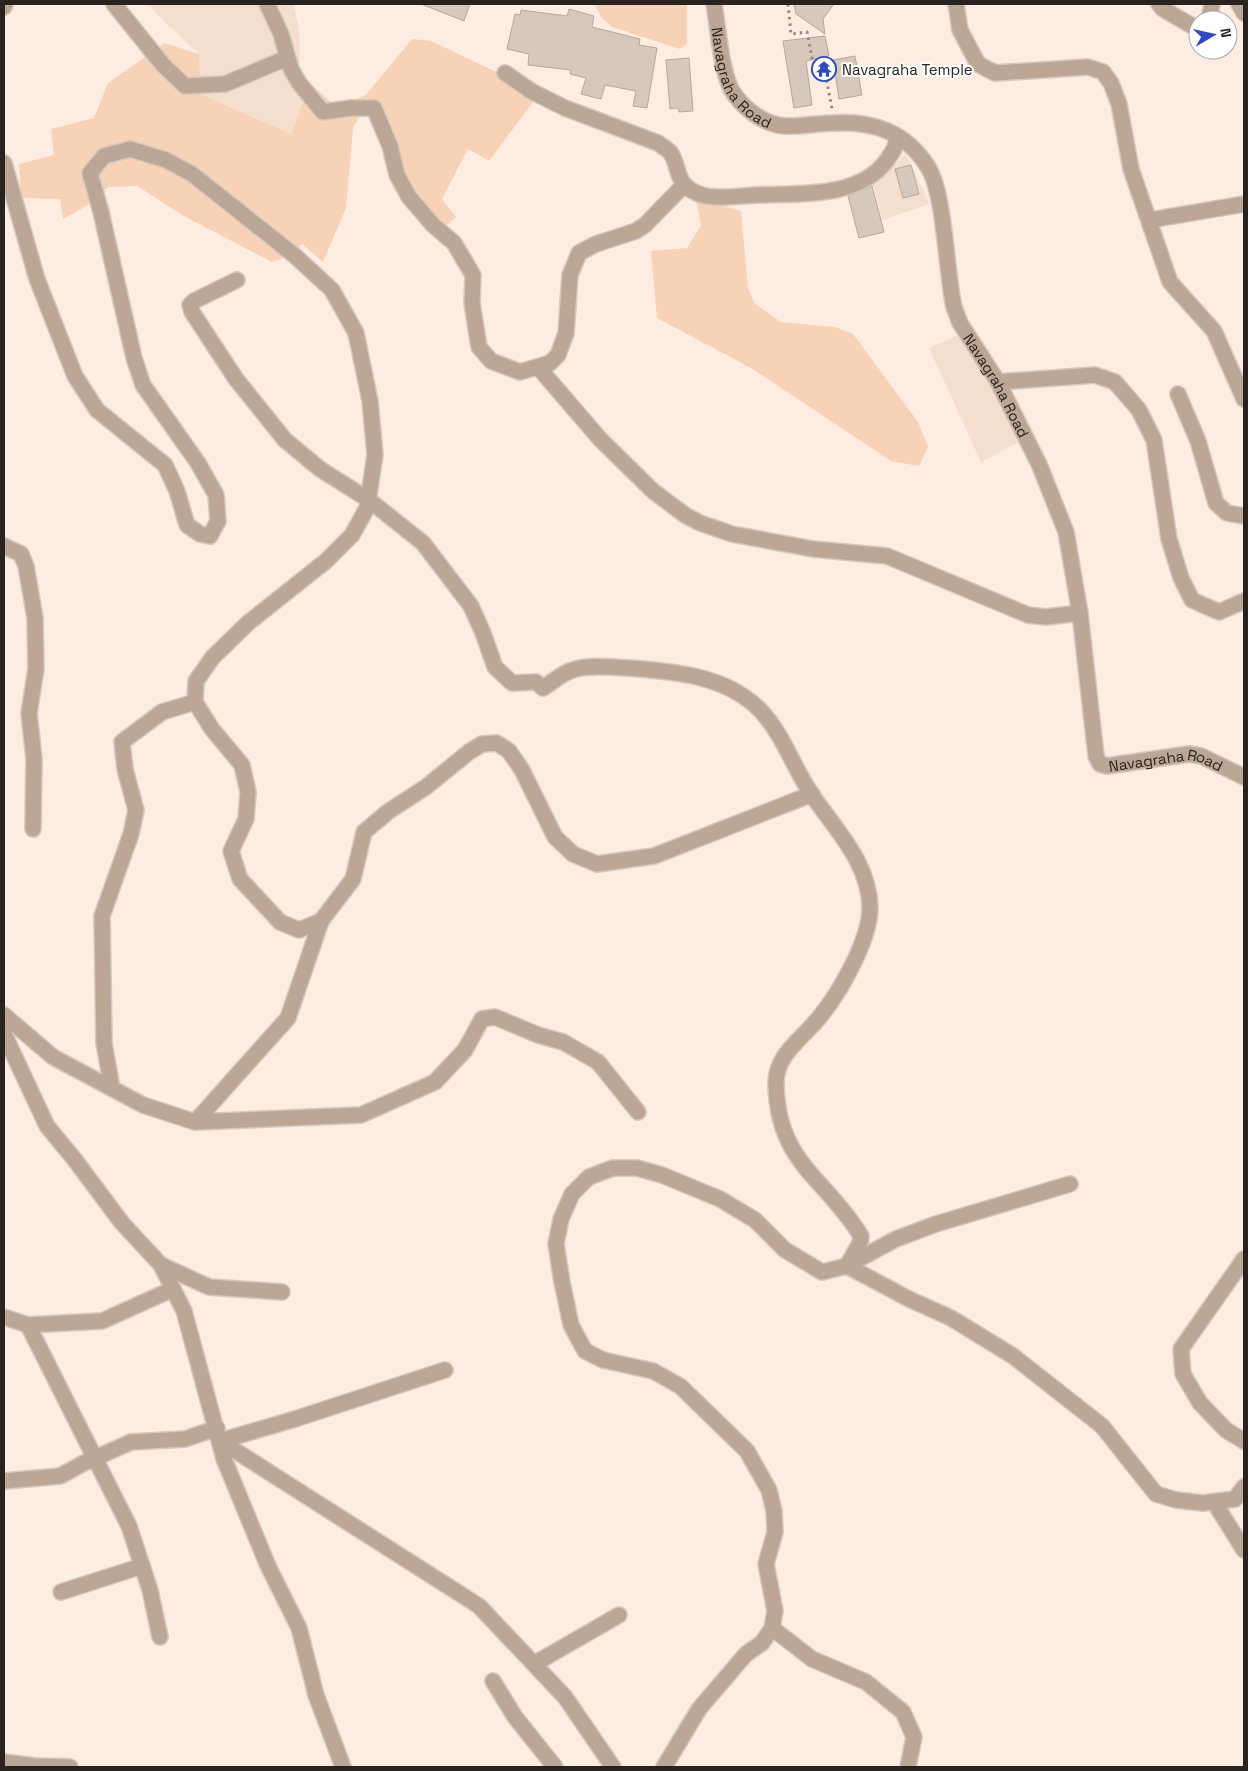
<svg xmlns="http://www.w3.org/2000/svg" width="1248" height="1771" font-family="'Space Grotesk',sans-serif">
<rect width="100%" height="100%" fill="#fcece1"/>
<!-- built -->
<path fill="#f4dfcf" d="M146,4H293L299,28L300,75L310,84L291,134L201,94L199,54Z
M906,154L930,204L882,220L873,183Z
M972,329L1032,435L981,462L929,348Z"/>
<!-- green -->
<path fill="#f8d2b6" d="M594,4H687V44L680,49L612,27L602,18Z
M412,39L431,41L511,79L536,98L489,161L468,149L442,199L456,217L446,226L410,192L389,144L364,108L353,128L346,208L323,262L302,244L286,257L272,262L182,215L137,186L108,187L86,206L63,219L60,199L21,198L19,164L54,155L51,129L94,118L108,83L165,43L199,54L201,94L291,134L310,84L337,107L366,95Z
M696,197L741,211L748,288L755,304L781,322L835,327L853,334L918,422L928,447L919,466L891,461L751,368L657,318L651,251L687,248L701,226Z"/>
<!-- building -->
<path fill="#d7c8be" stroke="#b5a79c" d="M421,4H470L464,21Z
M794,4H834L823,19L825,34L796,14Z
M569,9L594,16L592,27L640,39L639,45L657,48L647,108L633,106L636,91L605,85L601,99L581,94L586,78L570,74L571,70L528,65L529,54L507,49L515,14L520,15L521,10L567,16Z
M825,36L829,56L806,61L812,105L794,108L783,41Z
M855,56L862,95L839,99L833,60Z
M689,58L693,111L679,112L678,108L670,109L666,60Z
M911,165L919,194L903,198L895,169Z
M872,186L884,232L859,238L848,196Z"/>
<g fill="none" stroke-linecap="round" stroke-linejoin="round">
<defs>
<g id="minor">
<path d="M114,4L163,65L185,86L225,84L287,58"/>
<path d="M267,4L281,34L291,69L299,83L323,112L351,108H374L390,146L397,175L409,197L433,225L454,243L473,275L472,303L479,347L491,361L520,372L550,363L558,355L566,333L570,275L579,253L596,244L636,231L645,225L684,185"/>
<path id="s1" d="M714,4C718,27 721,69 731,89C741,107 764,125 785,126C801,127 818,123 834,123C874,121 906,132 928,167C945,194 946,272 954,307L960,323L998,382L1039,464L1066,532L1080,613L1096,756L1100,764L1107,766L1189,754L1201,756L1244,777"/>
<path d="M956,4L960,30L978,64L995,73L1088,67L1103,72L1111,83L1119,104L1131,169L1170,282L1214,331L1244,399"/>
<path d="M1159,4L1163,9L1194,27H1198"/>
<path d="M1239,4L1244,13"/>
<path d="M4,7L5,4"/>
<path d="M1209,20L1212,4"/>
<path d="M505,73L531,91L565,108L658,143C662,146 667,149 670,152C681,167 673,184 699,194C715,200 739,196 756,195C799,193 859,199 887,160C893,151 897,147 896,136"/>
<path d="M4,163L37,279L75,376L97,410L165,465L177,491L187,525L200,534L210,536L218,521L216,495L198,463L143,385L134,358L101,212L90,173L104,156L130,149L166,160L192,174L294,255L332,290L356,333L370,401L375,455L367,508L352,535L326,561L248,623L213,657L196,681L195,702L212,729L242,765L248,792L246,819L231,851L240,879L280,922L299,930L321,921L353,879L364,832L389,811L426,787L469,752L482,744L497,743L509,751L522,770L555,837L573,854L597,864L654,856L812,794"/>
<path d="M1150,220L1244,204"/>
<path d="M237,280L194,301L190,305L192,312L236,379L285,440L320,469L369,500L423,543L471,606L483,633L495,667L512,683L536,682L543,688C554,681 563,672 576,669C592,665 610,667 627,668C672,671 727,675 761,711C785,737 794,770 814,798C838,832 870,865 870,909C869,942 839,994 818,1019C801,1040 775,1055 776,1085C778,1164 826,1178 861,1236L860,1243L847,1266L822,1272L785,1250L755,1220L720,1199L662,1175L637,1168H613L589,1177L572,1194L561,1219L556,1244L562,1282L571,1325L585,1351L603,1360L653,1371L680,1386L747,1451L769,1490L774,1511L775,1532L766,1564L775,1611L772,1628L762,1643L746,1654L699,1709L664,1767"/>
<path d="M538,367L600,439L653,491L685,515L700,523L732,534L813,549L887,556L1028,615L1046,617L1080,613"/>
<path d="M998,382L1095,375L1115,382L1139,410L1154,440L1169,539L1181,578L1192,600L1219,612L1244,601"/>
<path d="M1178,394L1198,441L1216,503L1227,513L1244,516"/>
<path d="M4,546L21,554L26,566L35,618L36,669L29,713L34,759L33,829"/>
<path d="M4,1015L53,1057L143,1105L195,1122L361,1115L435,1082L465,1050L482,1019L495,1017L538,1035L563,1042L598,1062L638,1112"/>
<path d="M4,1034L47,1126L75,1160L122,1223L161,1265L184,1311L224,1459L268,1566L299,1628L316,1695L343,1767"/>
<path d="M112,1088L104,1043L102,916L131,834L136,810L125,769L122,742L162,712L195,702"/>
<path d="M195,1122L288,1018L321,921"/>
<path d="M1244,1259L1181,1349L1183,1374L1200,1403L1226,1430L1244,1441"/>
<path d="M161,1265L209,1287L282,1292"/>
<path d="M848,1265L896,1239L936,1224L1070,1184"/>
<path d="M847,1266L909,1299L951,1318L1013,1356L1102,1426L1156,1494L1176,1500L1203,1503L1235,1499L1244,1487"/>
<path d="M4,1317L28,1325L129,1526L150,1590L160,1637"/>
<path d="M28,1325L102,1321L173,1289"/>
<path d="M445,1370L295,1419L220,1441L479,1606L565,1697L613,1767"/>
<path d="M4,1481L60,1476L84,1463L131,1442L185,1439L217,1428"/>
<path d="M1214,1502L1244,1550"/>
<path d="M61,1592L142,1566"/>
<path d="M772,1628L812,1659L866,1682L903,1712L914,1737L908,1767"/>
<path d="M534,1664L619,1615"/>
<path d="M493,1681L515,1717L555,1767"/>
<path d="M4,1762L34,1766L70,1767"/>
</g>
</defs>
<!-- minor casing -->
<use href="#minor" stroke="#d6c8be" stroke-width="18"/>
<!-- path -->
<path stroke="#958982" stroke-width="3" stroke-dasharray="2.5 4" stroke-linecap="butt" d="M788,4L791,34L807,32L813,63L832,59
M823,61L832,109"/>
<!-- minor -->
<use href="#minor" stroke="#bca695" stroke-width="15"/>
</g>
<!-- icons -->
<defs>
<symbol id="temple-ring" viewBox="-11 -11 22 22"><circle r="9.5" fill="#fff" stroke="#304abb" stroke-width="1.5"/><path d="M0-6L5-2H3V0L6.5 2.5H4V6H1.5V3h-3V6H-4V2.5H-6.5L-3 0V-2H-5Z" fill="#304abb"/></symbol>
</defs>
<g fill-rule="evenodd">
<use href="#temple-ring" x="810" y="55" width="28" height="28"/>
</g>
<g text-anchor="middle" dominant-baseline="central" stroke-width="4" stroke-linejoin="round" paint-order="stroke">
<!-- poi labels -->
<g font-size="15" fill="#29231f" stroke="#fff" text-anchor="start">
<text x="842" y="69">Navagraha Temple</text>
</g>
<!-- street labels -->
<g font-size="15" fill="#29231f" stroke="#fff">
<text stroke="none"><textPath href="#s1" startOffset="82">Navagraha Road</textPath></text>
<text stroke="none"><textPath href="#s1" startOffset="546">Navagraha Road</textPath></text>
<text stroke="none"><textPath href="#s1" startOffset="1011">Navagraha Road</textPath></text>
</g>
</g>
<!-- border -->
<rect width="1248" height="1771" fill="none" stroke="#29231f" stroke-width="10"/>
<!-- north arrow -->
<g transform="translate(1213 35) rotate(81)"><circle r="24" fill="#ffffff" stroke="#a9a7a5"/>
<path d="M0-4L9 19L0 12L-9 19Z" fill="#304abb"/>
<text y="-8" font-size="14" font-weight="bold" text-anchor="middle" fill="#29231f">N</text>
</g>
</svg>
